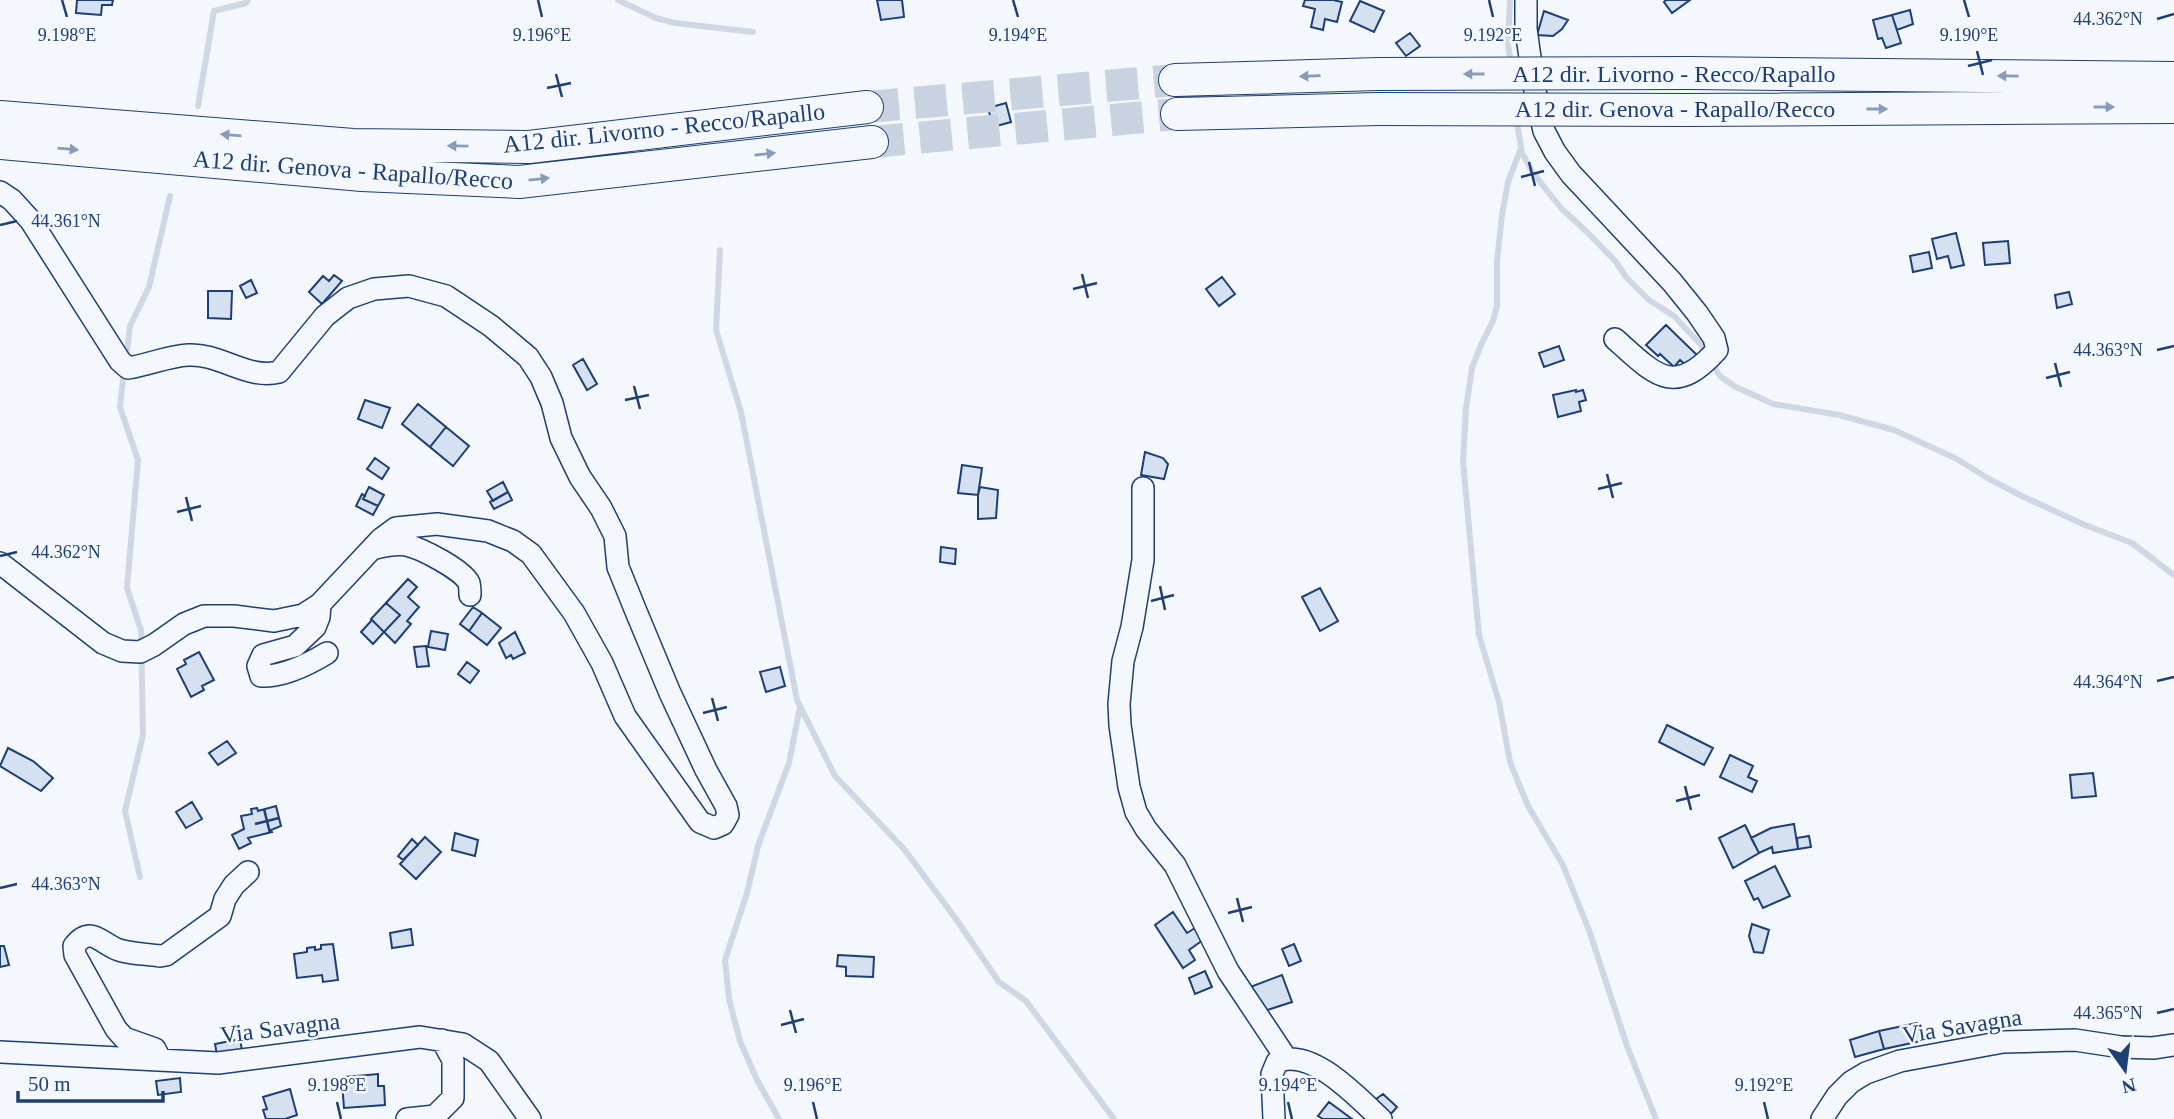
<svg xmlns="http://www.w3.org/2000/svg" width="2174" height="1119" font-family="Georgia,serif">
<rect width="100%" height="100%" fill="#f4f7fb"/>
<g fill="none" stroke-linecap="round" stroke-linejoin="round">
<!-- stream -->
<path stroke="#cfd7e4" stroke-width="6" d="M618,0L656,18L675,23L753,32
M1510,0L1508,45L1511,64
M198,106L214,11L246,3L248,0
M1516,117L1522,153L1533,173L1561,208L1589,234L1616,262L1626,277L1649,300L1674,316L1701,345L1706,353
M1521,148L1508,182L1502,215L1497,261V306L1493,321L1481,345L1472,368L1466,408L1463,462L1479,635L1499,702L1510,762L1528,806L1563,865L1590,933L1627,1046L1656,1119
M720,250L716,330L741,412L797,700L835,776L904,849L956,919L999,982L1026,1001L1114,1119
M126,360L130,326L149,287L170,196
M1711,363L1720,376L1734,386L1773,404L1839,415L1894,430L1955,458L1991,480L2024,497L2085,525L2132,543L2174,575
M124,371L120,407L138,460L127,588L141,630L143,735L125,811L140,877
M779,1119L757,1080L740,1041L729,999L725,960L747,893L758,846L789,763L800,707"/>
</g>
<!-- building -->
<path fill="#d5e0f0" stroke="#1d3f73" stroke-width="2" d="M77,0H113L112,5H102L101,15L76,13Z
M877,0H902L904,17L881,20Z
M1305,0H1333L1342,2L1337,22L1325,19L1323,30L1311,27L1315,9L1303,6Z
M1666,0H1690L1672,13L1664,2Z
M1360,1L1384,11L1374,32L1350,21Z
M1910,10L1913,24L1897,30L1892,15Z
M1544,11L1568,20L1562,29L1553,36L1537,35Z
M1892,15L1901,43L1886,48L1882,38L1878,39L1873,20Z
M1410,33L1420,46L1406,56L1396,43Z
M1006,103L1011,122L993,127L988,108Z
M1956,233L1964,265L1951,268L1948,256L1937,259L1932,239Z
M2008,241L2010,263L1985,265L1983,243Z
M1929,252L1932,268L1913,272L1910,256Z
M334,275L342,281L322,304L309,292L323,276L329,281Z
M1222,277L1235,294L1219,306L1206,289Z
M251,280L257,293L246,298L240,286Z
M208,291H232L231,319L208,318Z
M2069,292L2072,304L2057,308L2055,295Z
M1666,325L1698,356L1688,367L1680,360L1674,367L1660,354L1658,356L1646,345Z
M1559,346L1564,360L1544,367L1539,353Z
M583,359L597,384L587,390L573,365Z
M1576,390V392L1583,390L1586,400L1579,402L1581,411L1558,417L1553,395Z
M365,400L390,408L382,428L358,419Z
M418,404L446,427L430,447L402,424Z
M446,427L469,446L453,466L430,447Z
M1145,452L1163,458L1168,464L1164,479L1141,475Z
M375,458L389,468L382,479L367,469Z
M962,465L982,468L978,495L958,493Z
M503,482L508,492L493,501L487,491Z
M369,487L384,495L378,506L363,499Z
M980,487L998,490L996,518L978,519V495Z
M508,492L512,500L494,509L490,502Z
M362,494L365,496L363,499L378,506L373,515L356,506Z
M941,547L956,549L955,564L940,562Z
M408,579L417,587L408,597L419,607L407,621L411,624L395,643L384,632L400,615L386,603Z
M1320,588L1338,621L1320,631L1302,597Z
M386,603L400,615L384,632L371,619Z
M473,607L482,613L469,631L460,624Z
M482,613L501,628L487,645L469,631Z
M372,620L384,632L373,644L361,632Z
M431,631L448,634L445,650L428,647Z
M515,632L525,653L513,659L511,655L506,658L499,643Z
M426,646L429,666L417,667L414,647Z
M199,652L214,680L202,686L204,690L191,697L177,669L186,664L184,660Z
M467,662L479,671L470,683L458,674Z
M780,667L785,686L766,692L760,672Z
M1667,725L1713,748L1704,765L1659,742Z
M227,741L236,753L218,765L209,753Z
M8,748L33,761L53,778L41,791L0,766Z
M1730,755L1753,766L1748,777L1757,781L1752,792L1720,777Z
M2093,773L2096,796L2072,798L2070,775Z
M192,802L202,819L186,828L176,812Z
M276,806L281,826L271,830L272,832L248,838L251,843L239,849L232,835L244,829L241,816L252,814L251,809L257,808L258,811Z
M1794,824L1798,849L1773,853L1772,847L1759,853L1751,838L1771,828Z
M1745,825L1759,853L1733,868L1719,838Z
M455,833L478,840L475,856L452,850Z
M1809,836L1811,847L1798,849L1797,838Z
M425,837L441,852L416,879L400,864Z
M412,839L418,845L403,860L398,856Z
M1775,866L1790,896L1763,908L1758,898L1754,900L1745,881Z
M1173,912L1187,933L1195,928L1203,940L1189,950L1195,960L1183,968L1155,925Z
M1752,924L1769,930L1763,953L1754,952L1749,936Z
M411,929L413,945L392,948L390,933Z
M333,944L338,980L323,982L322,975L297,978L294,954L307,952V948L315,947V950L321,949V945Z
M1294,944L1301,961L1289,966L1282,949Z
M0,946H4L9,965L0,967Z
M838,955L874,957L873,977L846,976V967L837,966Z
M1205,971L1212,987L1195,994L1189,978Z
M1282,975L1292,1002L1261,1012L1245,989Z
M1917,1023L1921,1041L1884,1049L1879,1031Z
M1879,1031L1884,1049L1855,1057L1850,1040Z
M240,1039L243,1056L218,1060L215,1044Z
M378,1074V1086H384L385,1105L344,1108L342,1083H346L345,1077Z
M180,1078L181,1092L158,1095L156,1081Z
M290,1089L297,1115L285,1119H266L263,1110L267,1109L263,1097Z
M1383,1094L1397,1107L1389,1116L1372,1102Z
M1329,1102L1352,1119H1323L1318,1116Z"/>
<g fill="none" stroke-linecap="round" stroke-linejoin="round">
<!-- highway-tunnel -->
<path stroke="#c9d2e0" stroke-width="32" stroke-dasharray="32 16" stroke-linecap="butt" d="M867,107L1175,80
M872,142L1177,114"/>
<defs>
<path id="minor" d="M1526,0V29L1534,86L1544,131L1555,152L1571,174L1672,282L1697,313L1714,338L1717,350C1674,398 1655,375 1615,339
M0,192L12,200L31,221L120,361L128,368C148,365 168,356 188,355C220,353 247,380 279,372L325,316L348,298L374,289L409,286L446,296L491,326L528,357L541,377L552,403L561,438L580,477L601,508L615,536L618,567L635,609L670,693L706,770L726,806L728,815L723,824L714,828L700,822L625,716L602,663L574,613L531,554L513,541L488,531L437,524L396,528L381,539L320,604L303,615L274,621L234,616H204L184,624L154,645L140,652L122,651L103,643L0,563
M1143,488V560L1132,627L1123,661L1119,704L1120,725L1129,787L1136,812L1146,829L1175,865L1228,971L1286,1058
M372,549C383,546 395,543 406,545C421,548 463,570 469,583C470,587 470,591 470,595
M320,604L319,617L315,627L295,646L263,655L258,666L261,676C283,677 309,664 327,653
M0,1052L218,1063L420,1037L463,1044L489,1061L530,1119
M160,1059L155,1049L124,1038L116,1029L75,955L74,946C91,924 101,944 119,950C131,954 147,954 160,956L166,955L220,916L225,899L234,885L248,872
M407,1119L435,1116L453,1098V1060L442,1040
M1274,1119L1272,1074L1277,1062C1311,1046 1358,1098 1381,1119
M1822,1119L1837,1096L1851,1082L1866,1073L1900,1061L2003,1042L2075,1040L2121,1047L2153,1048L2174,1045"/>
<path id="highway" d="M1689,73L2174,78
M1175,80L1378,74
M1686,110L2174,107
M1177,114L1379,109
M0,117L353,145L529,147L867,107
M0,143L362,175L519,182L872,142"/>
</defs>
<!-- minor casing -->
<use href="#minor" stroke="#1d3f73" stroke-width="24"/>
<!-- highway casing -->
<use href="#highway" stroke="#1d3f73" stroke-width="34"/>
<!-- minor -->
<use href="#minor" stroke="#f4f7fb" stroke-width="21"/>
<!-- highway -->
<use href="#highway" stroke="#f4f7fb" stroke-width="32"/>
<defs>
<path id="highway-bridge" d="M1378,74L1689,73
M1379,109L1686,110"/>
</defs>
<!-- highway-bridge casing -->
<use href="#highway-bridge" stroke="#1d3f73" stroke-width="34" stroke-linecap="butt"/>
<!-- highway-bridge -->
<use href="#highway-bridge" stroke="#f4f7fb" stroke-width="32"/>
</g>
<!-- one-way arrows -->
<defs><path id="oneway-solid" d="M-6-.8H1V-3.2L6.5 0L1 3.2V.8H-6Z" transform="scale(1.75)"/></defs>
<g fill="#889bb7">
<use href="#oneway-solid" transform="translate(1474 74) rotate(180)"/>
<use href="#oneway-solid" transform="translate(1310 76) rotate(178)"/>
<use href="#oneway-solid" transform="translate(2008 76) rotate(-179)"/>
<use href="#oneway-solid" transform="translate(2104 107)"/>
<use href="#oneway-solid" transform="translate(1877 109)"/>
<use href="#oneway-solid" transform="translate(231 135) rotate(-175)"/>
<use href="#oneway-solid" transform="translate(458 146) rotate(-179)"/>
<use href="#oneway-solid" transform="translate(68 149) rotate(5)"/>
<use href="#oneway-solid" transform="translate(765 154) rotate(-6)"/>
<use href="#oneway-solid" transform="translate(539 179) rotate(-6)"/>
</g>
<!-- ticks -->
<path fill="none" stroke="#1d3f73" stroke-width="2.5" d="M62,0L67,17M538,0L542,17M1013,0L1018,17M1489,0L1493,17M1964,0L1969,17M2157,19L2174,14M1977,51L1983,75M1968,66L1992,60M556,74L562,97M547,88L571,83M1529,162L1535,186M1521,177L1544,171M0,225L17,221M1082,274L1088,298M1073,289L1097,283M2157,350L2174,346M2055,363L2061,387M2046,378L2070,372M634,386L640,409M625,400L649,395M1607,474L1613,498M1598,489L1622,483M186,497L192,521M177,512L201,506M0,556L17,552M1160,586L1165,610M1151,601L1174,595M2157,681L2174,677M712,698L718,721M703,713L727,707M1685,786L1691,810M1676,801L1700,795M264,809L270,833M255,824L279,818M0,888L17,884M1237,898L1243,922M1228,913L1252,907M790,1010L796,1033M2157,1013L2174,1009M781,1025L804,1019M337,1102L341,1119M813,1102L817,1119M1288,1102L1292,1119M1764,1102L1768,1119"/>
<g text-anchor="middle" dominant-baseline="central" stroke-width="5" stroke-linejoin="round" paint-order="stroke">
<!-- street labels -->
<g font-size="24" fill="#1d3f73" stroke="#f4f7fb">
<text x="1674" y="74">A12 dir. Livorno - Recco/Rapallo</text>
<text x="1675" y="109">A12 dir. Genova - Rapallo/Recco</text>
<text transform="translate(664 128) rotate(-6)">A12 dir. Livorno - Recco/Rapallo</text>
<text transform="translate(353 170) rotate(4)">A12 dir. Genova - Rapallo/Recco</text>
<text transform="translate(1962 1026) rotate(-9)">Via Savagna</text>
<text transform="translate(280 1028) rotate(-7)">Via Savagna</text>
</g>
</g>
<g font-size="18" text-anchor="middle" fill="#1d3f73" stroke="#f4f7fb" stroke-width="5" stroke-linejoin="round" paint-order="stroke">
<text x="2108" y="25">44.362°N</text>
<text x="67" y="41">9.198°E</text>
<text x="542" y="41">9.196°E</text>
<text x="1018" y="41">9.194°E</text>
<text x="1493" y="41">9.192°E</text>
<text x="1969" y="41">9.190°E</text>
<text x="66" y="227">44.361°N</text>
<text x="2108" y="356">44.363°N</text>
<text x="66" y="558">44.362°N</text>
<text x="2108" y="688">44.364°N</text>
<text x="66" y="890">44.363°N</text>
<text x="2108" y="1019">44.365°N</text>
<text x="337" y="1091">9.198°E</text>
<text x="813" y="1091">9.196°E</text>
<text x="1288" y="1091">9.194°E</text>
<text x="1764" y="1091">9.192°E</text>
</g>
<!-- north arrow -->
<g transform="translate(2125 1070) rotate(166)" stroke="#f4f7fb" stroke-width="5" paint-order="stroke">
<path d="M0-5L12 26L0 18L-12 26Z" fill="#1d3f73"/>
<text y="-10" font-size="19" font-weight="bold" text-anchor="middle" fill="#1d3f73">N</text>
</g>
<!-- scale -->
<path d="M18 1091v10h145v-10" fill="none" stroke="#1d3f73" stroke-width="3.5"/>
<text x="28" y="1091" font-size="21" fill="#1d3f73" stroke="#f4f7fb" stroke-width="5" paint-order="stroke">50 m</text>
</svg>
